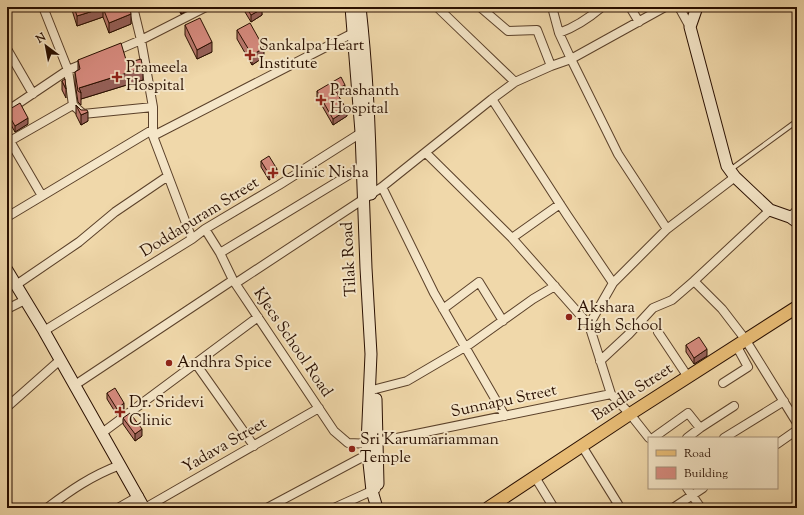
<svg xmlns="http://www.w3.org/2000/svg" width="804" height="515" font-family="'Sorts Mill Goudy',serif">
<rect width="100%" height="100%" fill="#f0d8aa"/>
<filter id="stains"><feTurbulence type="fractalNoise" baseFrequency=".005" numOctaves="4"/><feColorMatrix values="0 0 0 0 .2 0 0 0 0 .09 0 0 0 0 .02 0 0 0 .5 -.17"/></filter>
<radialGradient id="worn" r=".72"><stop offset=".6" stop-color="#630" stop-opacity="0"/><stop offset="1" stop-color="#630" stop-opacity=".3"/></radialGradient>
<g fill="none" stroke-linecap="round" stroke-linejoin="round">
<defs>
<path id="lane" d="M730,170L797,121"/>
<path id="street" d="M43,7L68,70L73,105L83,114L153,107
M133,7L141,40L153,107V136L192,239
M437,7L515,82
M480,7L508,31L537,30L551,66L515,82L492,99
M533,7H553
M552,7L559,33L571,59L618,154L667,229
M630,7L639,22
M679,7L690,27
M559,33C576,27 589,18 602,7
M7,49L33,94
M113,52L141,40L206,7
M551,66L571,59L665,7
M7,111L68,70L88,62
M7,136L42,196
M153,136L357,31
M10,141L73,105
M426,153L512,238L589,325
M382,187L434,293L505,416
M7,217L152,130
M790,217L797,210
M205,229L220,253L233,280L334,431L348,443L372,444
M512,238L560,204
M220,253L365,165
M694,281L770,210
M236,283L382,187L492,99L567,215L613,283
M16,285L79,242L115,212L168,176
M7,309L25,300
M443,309L479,282L503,321
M44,331L192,239L205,229L279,185L364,131
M658,332L688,377
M600,361L629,334L653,308L672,300L694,281L722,309L745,339L797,423
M196,364L254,446
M723,383L748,367L736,345
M75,385L233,280
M376,389L407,381L470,344L533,299L555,286
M611,394L589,325L613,283L667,229L735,177
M7,407L60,360
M102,433L258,317
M653,438L688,413L700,428L734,406
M687,438L700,428
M724,438L784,401
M377,442L611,394L630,414L649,438
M777,444L797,430
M582,446L618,504L612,508
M535,477L554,508
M687,488L701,508
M47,508C71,490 91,476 120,465
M118,508L139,496
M145,508L319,408
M267,508L372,452
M334,508L376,489
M673,508L703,488"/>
<path id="secondary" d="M351,7L361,132L366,268L371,354L367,444L372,491L377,508
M360,7C367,69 370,131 371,194
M697,7L690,27L727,166L735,177L770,210L790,217L797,222
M7,270L44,331L144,508
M376,399L378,484"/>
<path id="primary" d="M488,508L630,414L797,307"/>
</defs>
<!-- lane casing -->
<use href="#lane" stroke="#5b412a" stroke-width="6"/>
<!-- street casing -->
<use href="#street" stroke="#5b412a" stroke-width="10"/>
<!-- secondary casing -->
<use href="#secondary" stroke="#290f00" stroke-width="13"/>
<!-- primary casing -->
<use href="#primary" stroke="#290f00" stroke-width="14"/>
<!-- lane -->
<use href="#lane" stroke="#f5e6c8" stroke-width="4"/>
<!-- street -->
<use href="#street" stroke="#f5e6c8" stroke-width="8"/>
<!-- secondary -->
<use href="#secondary" stroke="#f5e6c8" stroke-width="11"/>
<!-- primary -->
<use href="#primary" stroke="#e8bc75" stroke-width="12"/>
</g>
<!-- wall -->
<path fill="#b9786d" stroke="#290f00" d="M71,7H130L131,24L109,33L103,17L77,26Z
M177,7H192V8L181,14Z
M242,7H261L262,15L251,22Z
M185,25L212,52L197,59L185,35Z
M237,30L264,57L252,65L237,39Z
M78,60L127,63L143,80L81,99V105L78,102L75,83V72L78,70Z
M62,81L66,89V98L62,90Z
M317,91H345L338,95L347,116L333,125L317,97Z
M76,105L88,121L81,125L76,115Z
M7,110L28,124L15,132L7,118Z
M261,161L277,175L269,180L261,167Z
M686,345L707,356L694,364L686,352Z
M107,393L124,410L117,415L107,399Z
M123,418L142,436L135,441L123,424Z"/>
<!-- shaded-wall -->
<path fill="#966159" stroke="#290f00" d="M181,7H192V8L181,14Z
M103,8V17L77,26V16Z
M262,9V15L251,22V15Z
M131,14V24L109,33V23Z
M212,42V52L197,59V50Z
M264,48V57L252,65V55Z
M143,68V80L81,99V93L79,88Z
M345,85V91L335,96V90Z
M347,110V116L333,125V119Z
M88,112V121L81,125V115Z
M28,118V124L15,132V126Z
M277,169V175L269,180V174Z
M707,349V356L694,364V358Z
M124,403V410L117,415V409Z
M142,429V436L135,441V434Z"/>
<!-- building -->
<path fill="#d78b7f" stroke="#290f00" d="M74,7H130L131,14L109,23L103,8L77,16Z
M246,7H261L262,9L251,15Z
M200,18L212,42L197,50L185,25Z
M250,23L264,48L252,55L237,30Z
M121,43L127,63L141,59L143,68L79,88L81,93L78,91L75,72L80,69L78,60Z
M341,77L345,85L335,90L347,110L333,119L317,91Z
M65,79L66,89L62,81Z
M20,103L28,118L15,126L7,112V110L10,109Z
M76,105L81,110H87L88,112L81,115Z
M269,156L277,169L269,174L261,161Z
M699,337L707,349L694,358L686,345Z
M115,388L124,403L117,409L107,393Z
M130,413L142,429L135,434L123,418Z"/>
<!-- markers -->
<g fill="#8f2418" stroke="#f5e6c8" stroke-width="1.5">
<path d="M248 49h4v4h4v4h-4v4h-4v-4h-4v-4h4z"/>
<path d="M115 71h4v4h4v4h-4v4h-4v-4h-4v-4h4z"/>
<path d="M319 94h4v4h4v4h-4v4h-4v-4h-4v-4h4z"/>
<path d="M271 167h4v4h4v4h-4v4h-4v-4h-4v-4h4z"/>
<circle cx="569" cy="317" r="4"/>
<circle cx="169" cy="363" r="4"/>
<path d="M118 406h4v4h4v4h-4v4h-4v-4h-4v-4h4z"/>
<circle cx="352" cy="449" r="4"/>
</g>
<g text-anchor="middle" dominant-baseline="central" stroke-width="4" stroke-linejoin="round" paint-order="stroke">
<!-- poi labels -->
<g font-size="16" fill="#290f00" stroke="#f5e6c8" text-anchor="start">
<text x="259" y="46">Sankalpa Heart<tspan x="259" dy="18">Institute</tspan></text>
<text x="126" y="68">Prameela<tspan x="126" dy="18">Hospital</tspan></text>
<text x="330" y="91">Prashanth<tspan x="330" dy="18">Hospital</tspan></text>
<text x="282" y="173">Clinic Nisha</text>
<text x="577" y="308">Akshara<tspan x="577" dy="18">High School</tspan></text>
<text x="177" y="363">Andhra Spice</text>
<text x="129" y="403">Dr. Sridevi<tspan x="129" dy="18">Clinic</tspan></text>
<text x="360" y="440">Sri Karumariamman<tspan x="360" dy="18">Temple</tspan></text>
</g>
<!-- street labels -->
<g font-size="16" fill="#290f00" stroke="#f5e6c8">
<text transform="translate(200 218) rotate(-32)">Doddapuram Street</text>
<text transform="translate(350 259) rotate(-93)">Tilak Road</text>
<text transform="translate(292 343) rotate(56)">KJecs School Road</text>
<text transform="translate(633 393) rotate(-33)">Bandla Street</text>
<text transform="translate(504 402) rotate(-12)">Sunnapu Street</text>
<text transform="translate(225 446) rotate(-30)">Yadava Street</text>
</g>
</g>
<!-- margin -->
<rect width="804" height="515" fill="none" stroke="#f0d8aa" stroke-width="24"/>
<rect x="8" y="8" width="788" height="499" fill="none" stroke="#290f00" stroke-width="2"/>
<rect x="12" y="12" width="780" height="491" fill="none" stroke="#290f00"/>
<!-- legend -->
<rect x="648" y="437" width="130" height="52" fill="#f5e6c8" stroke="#a39078"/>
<rect x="656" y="450" width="20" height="6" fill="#e8bc75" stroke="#a39078"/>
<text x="684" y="457" font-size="12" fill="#290f00">Road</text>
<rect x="656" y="467" width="20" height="12" fill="#d78b7f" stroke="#a39078"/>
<text x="684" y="477" font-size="12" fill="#290f00">Building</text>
<!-- north arrow -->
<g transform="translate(46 46) rotate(328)" stroke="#f5e6c8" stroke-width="3" paint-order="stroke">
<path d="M0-3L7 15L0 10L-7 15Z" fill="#290f00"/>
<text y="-6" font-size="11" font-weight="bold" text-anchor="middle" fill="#290f00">N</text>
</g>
<rect width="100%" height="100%" filter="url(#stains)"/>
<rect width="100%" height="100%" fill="url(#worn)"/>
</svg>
